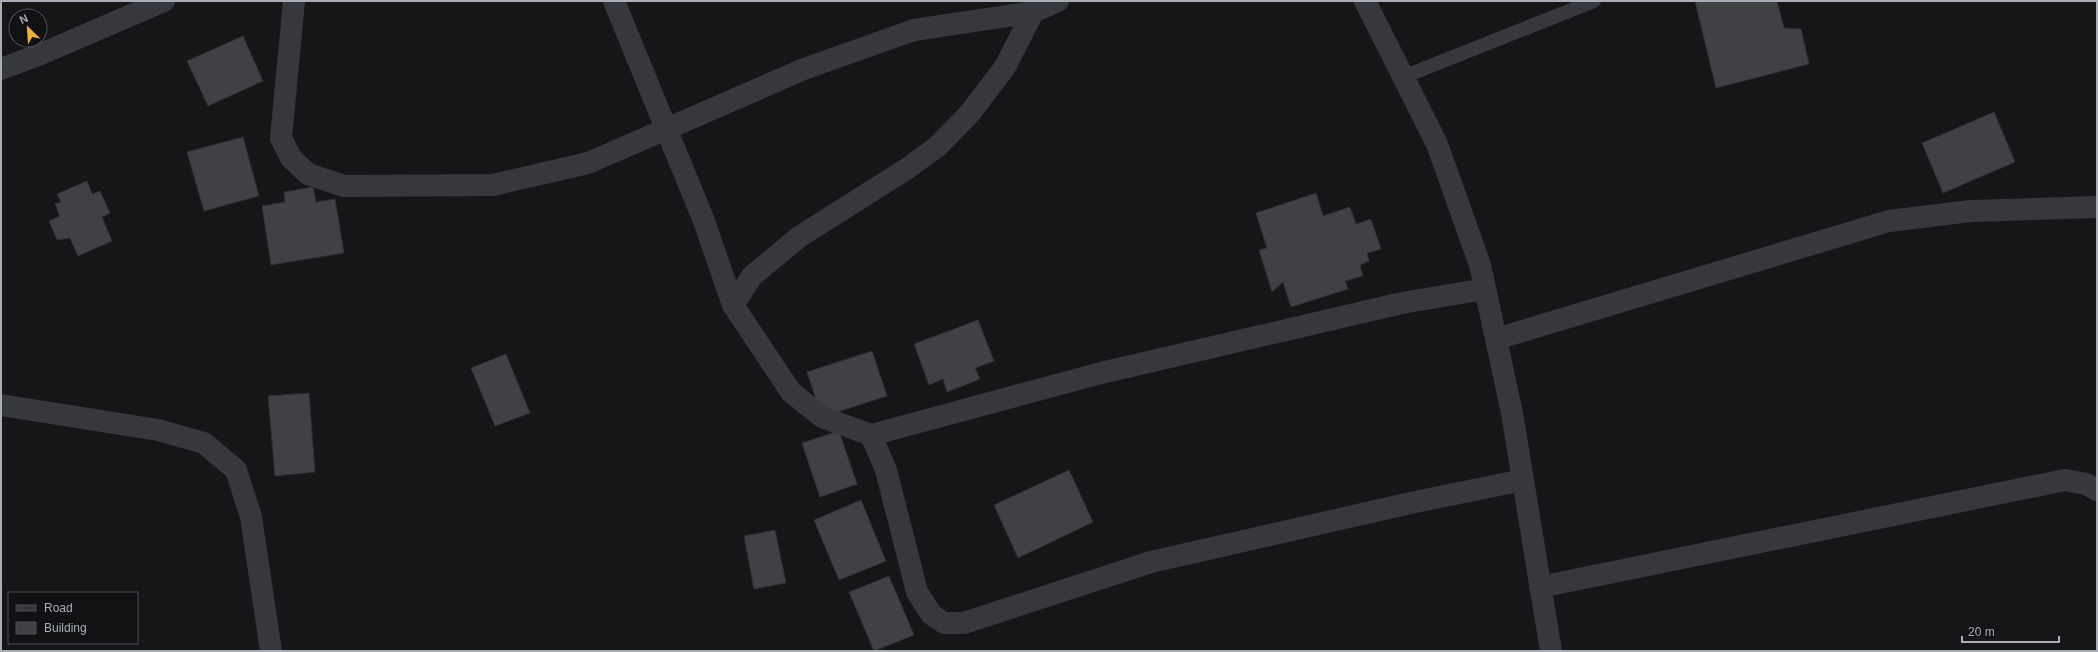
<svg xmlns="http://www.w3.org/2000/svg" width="2098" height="652" font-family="Arial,sans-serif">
<rect width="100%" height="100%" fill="#161618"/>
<!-- building -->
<path fill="#404145" stroke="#303034" d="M1695,1H1777L1784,28L1801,29L1809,64L1716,88Z
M243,36L263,81L208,106L187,61Z
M1994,112L2015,162L1943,193L1922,143Z
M243,137L259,196L204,211L187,152Z
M87,181L92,194L100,191L110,213L102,217L112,241L78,256L70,238L57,240L49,221L60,216L55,204L61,202L57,194Z
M313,187L316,202L335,199L344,253L271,265L262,206L285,202L284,192Z
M1316,193L1323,216L1350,207L1356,224L1371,219L1381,249L1367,253L1369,261L1360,265L1363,276L1345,281L1348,289L1291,307L1283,282L1272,292L1259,250L1267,248L1256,213Z
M978,320L994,361L975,368L980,379L947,392L943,379L929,385L914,344Z
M872,351L887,396L822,417L807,372Z
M506,354L530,413L495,426L471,368Z
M309,393L315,472L275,476L268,396Z
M839,431L857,484L820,497L802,443Z
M1069,470L1093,522L1018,558L994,505Z
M861,500L886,561L839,580L814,520Z
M775,530L786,583L754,589L744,536Z
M889,576L914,635L874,651L849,592Z"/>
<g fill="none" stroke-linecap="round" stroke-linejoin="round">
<!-- lane -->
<path stroke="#37383d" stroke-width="14" d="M1403,77L1594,1"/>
<!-- street -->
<path stroke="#37383d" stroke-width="22" d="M294,1L281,138L291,158L308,174L344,186L493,185L588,163L804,69L914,30L1033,12
M614,1L704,221L733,305
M1365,1L1437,144L1480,265L1512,413L1551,651
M1,69L41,54L164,1
M1485,289L1402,303L1101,373L871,435L886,470L917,592L931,614L944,623H964L1151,562L1415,502L1523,480
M1496,339L1889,221L1971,211L2097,207
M1,405L158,430L204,443L236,470L251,517L271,651
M871,435L822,417L791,392L733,305L752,276L799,237L908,168L938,146L970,113L1005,67L1033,12L1058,1
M1540,587L2065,480L2086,484L2097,490"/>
</g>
<!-- border -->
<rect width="2098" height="652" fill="none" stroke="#a8adb8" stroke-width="4"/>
<!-- legend -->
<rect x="8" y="592" width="130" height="52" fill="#111113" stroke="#4d4f55"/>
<rect x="16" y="605" width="20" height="6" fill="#37383d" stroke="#4d4f55"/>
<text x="44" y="612" font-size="12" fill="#a8adb8">Road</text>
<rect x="16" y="622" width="20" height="12" fill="#404145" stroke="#4d4f55"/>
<text x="44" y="632" font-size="12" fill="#a8adb8">Building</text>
<!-- north arrow -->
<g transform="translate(28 28) rotate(335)"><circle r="19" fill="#111113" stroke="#4d4f55"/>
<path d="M0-3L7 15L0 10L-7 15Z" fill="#f2b134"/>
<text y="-6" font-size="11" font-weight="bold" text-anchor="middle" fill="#a8adb8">N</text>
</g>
<!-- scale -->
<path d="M1962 636v6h97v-6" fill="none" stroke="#a8adb8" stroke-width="2"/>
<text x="1968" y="636" font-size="12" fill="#a8adb8" stroke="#111113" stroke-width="3" paint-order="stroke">20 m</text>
</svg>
